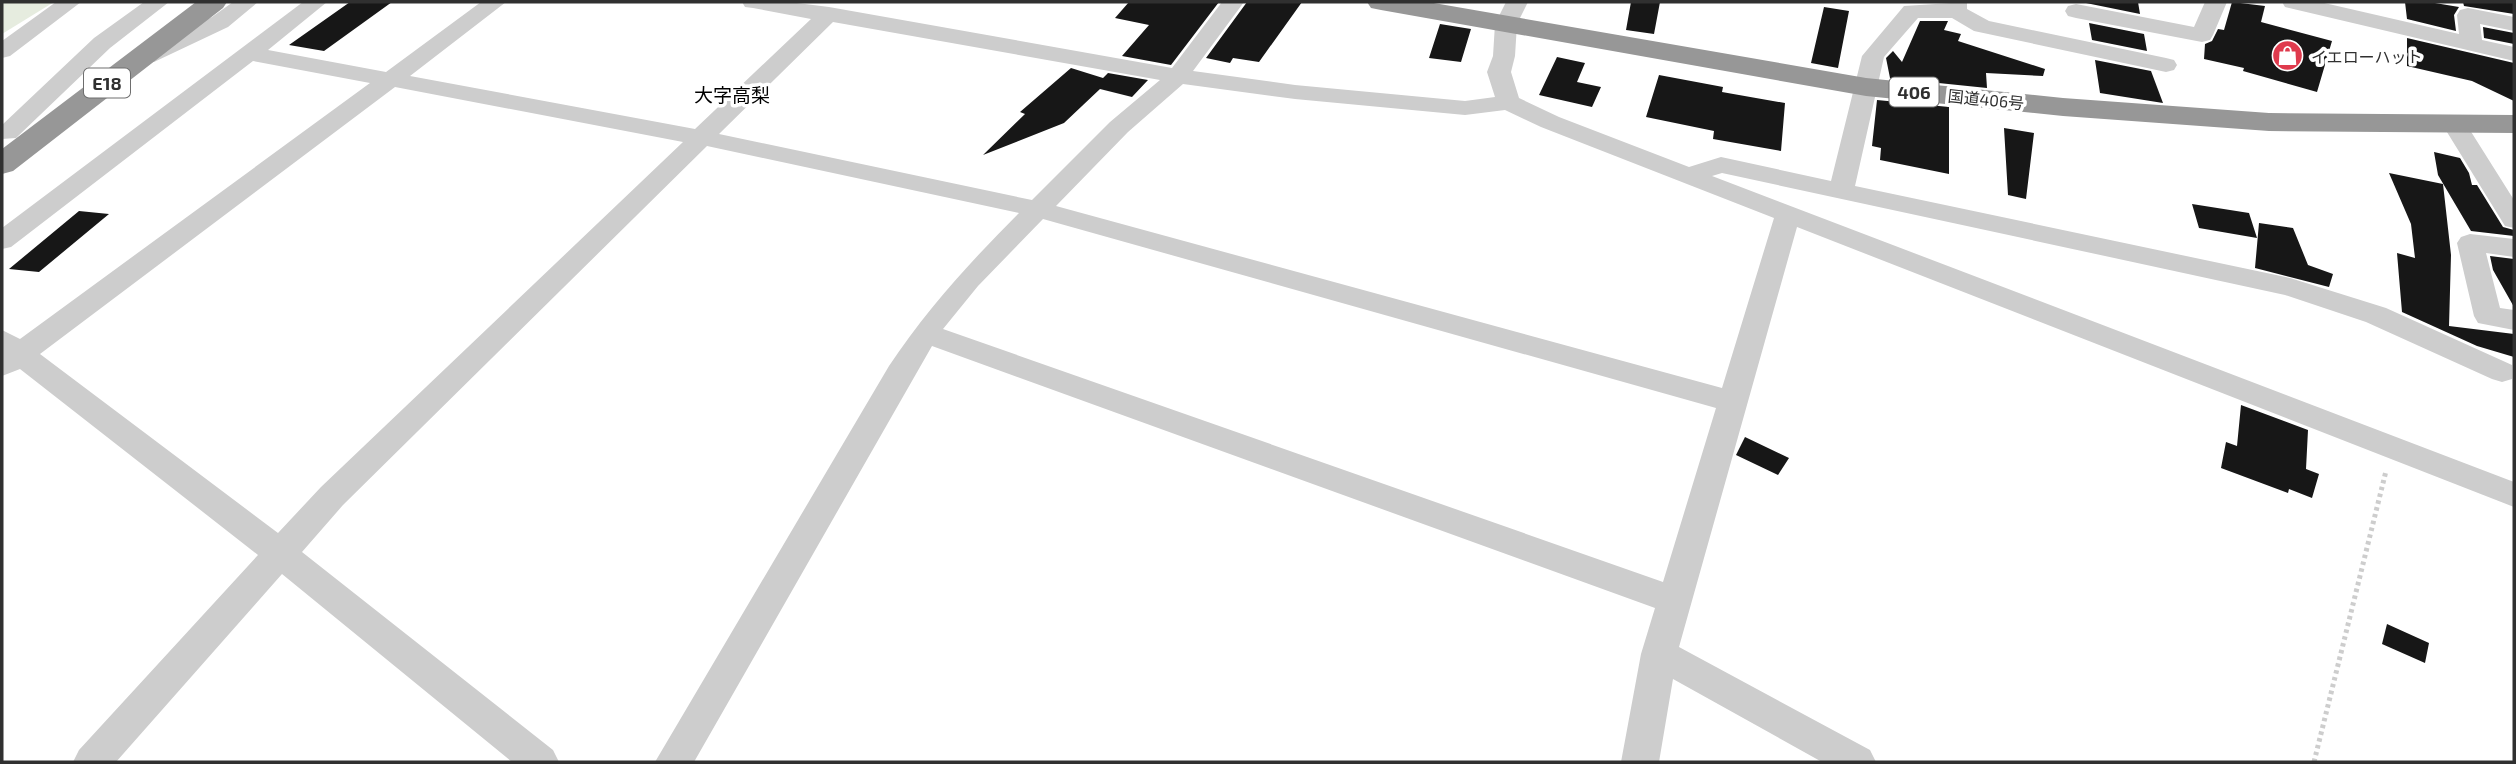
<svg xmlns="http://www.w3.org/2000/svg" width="2516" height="764" font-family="'Exo 2','Noto Sans JP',sans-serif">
<rect width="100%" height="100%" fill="#fff"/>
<!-- green -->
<path fill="#e6ecdf" d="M2,2H54L2,34Z"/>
<!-- building -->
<path fill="#171717" d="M350,2H392L324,51L289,45Z
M1129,2H1219L1171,65L1122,56L1149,25L1115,18Z
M1247,2H1302L1259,62L1233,58L1230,63L1206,58Z
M1631,2H1660L1654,34L1626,30Z
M2086,2H2138L2140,14L2086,3Z
M2232,2L2265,6L2261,22L2332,41L2317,92L2243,71L2244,68L2204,59L2205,44L2212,41L2218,29L2224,30Z
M2405,2H2429L2459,7L2454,15L2456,31L2407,19Z
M2463,2H2514V14L2464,6Z
M1824,7L1849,11L1838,68L1811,63Z
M1920,21H1948L1944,30L1961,34L1958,41L2045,69L2043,76L1986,73L1987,88L1890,78L1886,58L1893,51L1902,62Z
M2089,23L2144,34L2147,51L2092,40Z
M1440,24L1471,29L1461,62L1429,58Z
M2483,27L2514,33V44L2484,38Z
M2407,38L2514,63V101L2472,81L2407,66Z
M1557,57L1585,63L1577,82L1601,87L1592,107L1539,95Z
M2095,60L2151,71L2163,103L2100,93Z
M1071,68L1103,78L1108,73L1148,80L1132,97L1100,89L1064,123L983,155L1025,114L1020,112Z
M1659,75L1723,87L1722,92L1785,103L1781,151L1713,139L1714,131L1646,117Z
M1877,100L1949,107V174L1880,160L1881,148L1872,146Z
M2004,128L2034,133L2026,199L2008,195Z
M2434,152L2460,158L2469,173L2472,185H2477L2503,227L2514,230V236L2471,231L2438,175Z
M2389,173L2443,184L2451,255L2449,326L2514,334V357L2477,346L2402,312L2397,253L2415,258L2411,224Z
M2192,204L2249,213L2257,238L2199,228Z
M79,211L109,214L39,272L9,269Z
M2259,223L2293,228L2308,265L2333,274L2329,287L2255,268Z
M2490,256L2514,259V307L2493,270Z
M2241,405L2308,430L2306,469L2319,474L2312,498L2289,489L2288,493L2221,468L2226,442L2237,446Z
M1745,437L1789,458L1778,475L1736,455Z
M2387,624L2429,643L2425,663L2382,644Z"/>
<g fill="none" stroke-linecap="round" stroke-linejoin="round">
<!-- path -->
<path stroke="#cdcdcd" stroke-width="5" stroke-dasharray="3.5 3.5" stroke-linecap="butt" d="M2314,762L2386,471"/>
<!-- minor -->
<path fill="#cdcdcd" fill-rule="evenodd" d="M56,2H81L10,56L2,58V41Z
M144,2H169L110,48L16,138L2,139V125L94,38Z
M233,2H258L228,27L154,62H138L135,57L138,52L212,17Z
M303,2H327L268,50L386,72L481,2H506L410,76L695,129L811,19L753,8L745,7L742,2H789L829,7L1172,68L1222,2H1244L1193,71L1295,85L1465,101L1495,97L1487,72L1493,56L1495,24L1506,2H1528L1517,24L1515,56L1511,72L1519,98L1559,117L1689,167L1721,157L1831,181L1862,56L1904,6L1967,2V9L1989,21L2166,58L2174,60L2177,65L2174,70L2166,72L1974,31L1952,18H1918L1884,57L1855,186L2290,278L2386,308L2512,365V379L2502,382L2492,379L2366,322L2285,295L1722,173L1712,176L2514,482V507L1797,227L1679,647L1870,750L1876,762H1822L1673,679L1659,762H1621L1641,654L1655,608L932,346L694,762H655L889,366C927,309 971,261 1019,213L707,146L343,505L302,552L553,750L559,762H512L282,574L116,762H73L79,750L258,555L20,369L2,376V330L20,339L370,83L253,61L11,247L2,249V228ZM833,22L1160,80L1110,122L1032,200L719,134ZM1183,84L1295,99L1465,115L1505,110L1541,127L1774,218L1722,388L1056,206L1128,132ZM395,87L683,142L321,487L278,533L40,354ZM1043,219L1716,408L1663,582L943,329L978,286Z
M2205,2H2227L2213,35L2210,40L2202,42L2076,18L2068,16L2065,11L2068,6L2076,4L2194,27Z
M2282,2H2320L2459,34L2457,15L2460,10L2468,8L2514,17V31L2480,24L2482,40L2514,47V61L2285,7Z
M2454,117L2463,119L2514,200V228L2505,226L2442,124L2445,119Z
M2470,234L2514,239V257L2486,253L2500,308L2514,310V330L2478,323L2474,316L2457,243L2461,237Z"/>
<!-- highway -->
<path fill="#979797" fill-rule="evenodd" d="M196,2H227L223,8L13,171L2,174V149Z
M1367,2H1428L1866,78L2063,98L2269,113L2514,115V133L2269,131L2063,116L1866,96L1381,10L1371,8Z"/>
</g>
<!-- icons -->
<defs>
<symbol id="shop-disc" viewBox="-11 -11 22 22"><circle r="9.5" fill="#df3a4d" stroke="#fff"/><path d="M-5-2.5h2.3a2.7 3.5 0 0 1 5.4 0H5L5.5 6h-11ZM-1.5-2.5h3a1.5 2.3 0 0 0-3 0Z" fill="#fff"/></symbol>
</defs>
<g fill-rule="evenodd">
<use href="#shop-disc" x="2270" y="38" width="35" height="35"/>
</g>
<g text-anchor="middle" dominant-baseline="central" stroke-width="7" stroke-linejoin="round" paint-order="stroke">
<!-- far-poi labels -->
<g font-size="16" fill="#303030" stroke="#fff" text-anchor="start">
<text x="2311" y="56">イエローハット</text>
</g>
<!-- far-street labels -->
<g font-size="16" fill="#303030" stroke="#fff">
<text transform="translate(1986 99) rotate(6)">国道406号</text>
</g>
<!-- shield labels -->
<g fill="#fff" stroke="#6e6e6e" stroke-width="2">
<rect x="84" y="68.5" width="46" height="29" rx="5"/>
<rect x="1889.5" y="77.5" width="49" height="29" rx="5"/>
</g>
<g font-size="18" font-weight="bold" fill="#303030">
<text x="107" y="83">E18</text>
<text x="1914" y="92">406</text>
</g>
<!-- far-quarter labels -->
<g font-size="19" fill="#000" stroke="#fff">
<text x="732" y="94">大字高梨</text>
</g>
</g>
<!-- border -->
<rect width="2516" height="764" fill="none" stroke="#303030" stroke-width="7"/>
</svg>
